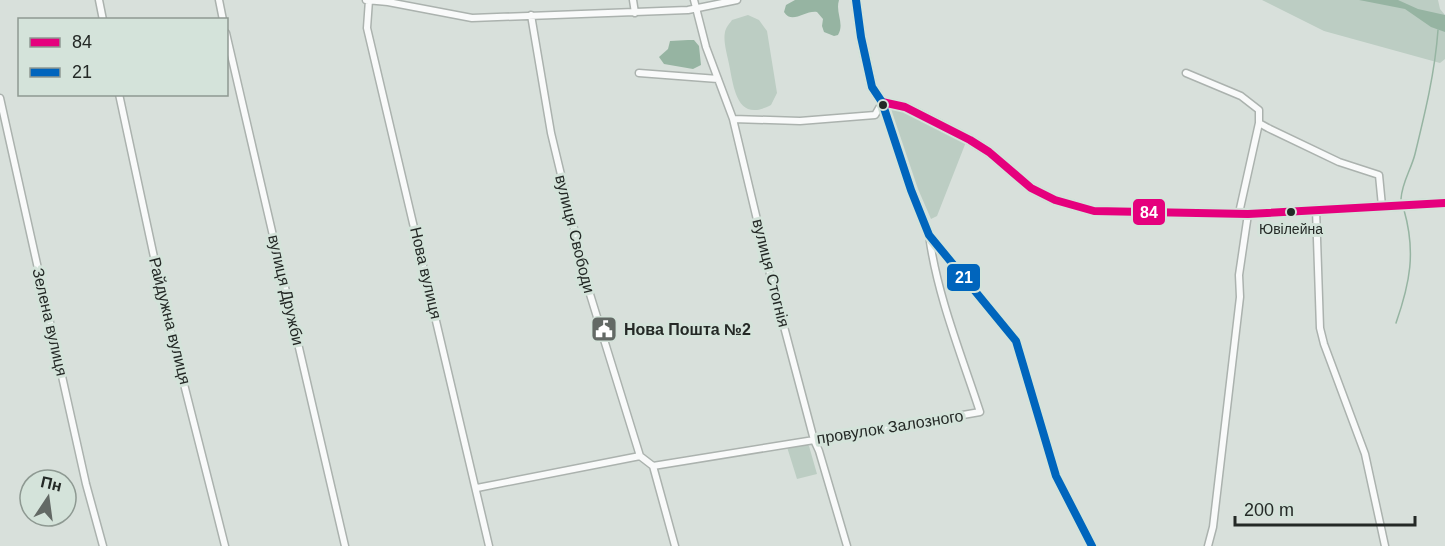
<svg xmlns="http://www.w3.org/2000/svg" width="1445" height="546" font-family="Arial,sans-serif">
<rect width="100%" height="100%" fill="#d8e0db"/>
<!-- green -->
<path fill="#bccdc3" d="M1262,0H1438L1440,9L1445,15V59L1440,63L1324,31Z
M748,15L759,20L767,31L777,93L771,105C737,123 734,89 729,64C727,54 723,41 725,32C726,27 730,23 732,20Z
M895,106L966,142L937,216L931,219L918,189L892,112L891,108Z
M806,443L809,446L817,474L797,479L787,447Z"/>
<!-- water -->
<path fill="#96b4a2" d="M795,0H839C835,13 845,23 838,35L834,36L824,32L822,26L823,19L817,12C805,10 792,25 784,12L786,5Z
M1359,0H1398L1418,9L1445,15V32L1431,27L1405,9Z
M688,40H694L699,46L701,65L693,69L664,64L659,57L668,49L670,41Z"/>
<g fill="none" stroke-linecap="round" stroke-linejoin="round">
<!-- stream -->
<path stroke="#96b4a2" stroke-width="1.5" d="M1401,199C1402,182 1411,170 1415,154C1425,113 1435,72 1438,30
M1396,323C1410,283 1416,252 1404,210"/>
<defs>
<path id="street" d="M99,0L103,20
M219,0L223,20
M366,0L388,2L472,18L688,10L737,0
M369,0L367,28L489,546
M633,0L635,13
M694,0L706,47L733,119L769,270L814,440L819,451L847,546
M531,15L551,133L589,291L640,456L653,466L675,546
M226,33L345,546
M639,73L718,79
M1186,73L1241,96L1259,110V123L1268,128L1339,162L1379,175L1382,206
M119,94L166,313L225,546
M0,98L86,484L103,546
M882,102L911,190L929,235L1016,341L1056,476L1092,546
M733,119L800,121L875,115L882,103
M1316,209L1320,328L1324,344L1365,454L1385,546
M1239,213L1259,123
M653,466L814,440H820L980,412C961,354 937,295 929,235
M477,488L640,456
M1208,546L1213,527L1240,297L1239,275L1248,214"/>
<path id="secondary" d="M856,0L861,37L872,87L882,102L905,107L970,140L989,152L1031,188L1055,200L1094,211L1248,214L1445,203"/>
</defs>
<!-- street casing -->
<use href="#street" stroke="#abb2ae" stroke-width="9"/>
<!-- secondary casing -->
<use href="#secondary" stroke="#abb2ae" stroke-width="11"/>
<!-- street -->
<use href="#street" stroke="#f9fafa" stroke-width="6"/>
<!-- secondary -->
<use href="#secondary" stroke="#f9fafa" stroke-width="8"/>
<defs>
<path id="bus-1" d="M882,102L905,107L970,140L989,152L1031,188L1055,200L1094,211L1248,214L1445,203"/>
<path id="bus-2" d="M856,0L861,37L872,87L882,102L911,190L929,235L1016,341L1056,476L1092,546"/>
</defs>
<!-- bus-1 casing -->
<use href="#bus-1" stroke="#d4e3da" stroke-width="12"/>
<!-- bus-2 casing -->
<use href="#bus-2" stroke="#d4e3da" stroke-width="12"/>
<!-- bus-1 -->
<use href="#bus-1" stroke="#e5007d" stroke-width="8"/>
<!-- bus-2 -->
<use href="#bus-2" stroke="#0065bd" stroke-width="8"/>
</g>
<!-- icons -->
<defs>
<symbol id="civic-square" viewBox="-11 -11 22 22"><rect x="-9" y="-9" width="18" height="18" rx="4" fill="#636965" stroke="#d4e3da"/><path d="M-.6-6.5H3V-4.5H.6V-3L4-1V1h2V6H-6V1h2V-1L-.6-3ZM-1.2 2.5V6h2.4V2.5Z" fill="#fff"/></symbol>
</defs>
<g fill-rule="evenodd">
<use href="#civic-square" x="589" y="314" width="30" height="30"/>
</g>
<!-- markers -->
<g fill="#242926" stroke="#d4e3da" stroke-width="2">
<circle cx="883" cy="105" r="5"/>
<circle cx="1291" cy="212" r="5"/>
</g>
<g text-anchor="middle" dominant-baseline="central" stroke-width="6" stroke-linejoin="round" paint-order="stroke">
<!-- bus labels -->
<g font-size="14" fill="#242926" stroke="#d4e3da">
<text x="1291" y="229">Ювілейна</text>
</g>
<!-- street labels -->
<g font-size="16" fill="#242926" stroke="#d4e3da">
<text transform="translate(575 234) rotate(76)">вулиця Свободи</text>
<text transform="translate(426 273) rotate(77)">Нова вулиця</text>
<text transform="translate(771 273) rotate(76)">вулиця Стогнія</text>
<text transform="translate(286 290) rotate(77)">вулиця Дружби</text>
<text transform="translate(170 321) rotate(76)">Райдужна вулиця</text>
<text transform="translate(50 322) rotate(77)">Зелена вулиця</text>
<text transform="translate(890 427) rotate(-9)">провулок Залозного</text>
</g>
<!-- poi labels -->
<g font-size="16" font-weight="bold" fill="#242926" stroke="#d4e3da" text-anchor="start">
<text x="624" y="329">Нова Пошта №2</text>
</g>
</g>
<g stroke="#d4e3da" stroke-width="2">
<rect x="1132" y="198" width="34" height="28" rx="6" fill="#e5007d"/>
<rect x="946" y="263" width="35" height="29" rx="6" fill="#0065bd"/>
</g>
<g font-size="16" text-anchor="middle" font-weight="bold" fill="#fff">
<text x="1149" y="218">84</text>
<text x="964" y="283">21</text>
</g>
<!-- legend -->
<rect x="18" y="18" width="210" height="78" fill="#d4e3da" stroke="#8e9992" stroke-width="1.5"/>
<rect x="30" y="38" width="30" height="9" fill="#e5007d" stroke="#8e9992" stroke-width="1.5"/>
<text x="72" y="48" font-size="18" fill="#242926">84</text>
<rect x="30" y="68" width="30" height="9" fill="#0065bd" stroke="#8e9992" stroke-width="1.5"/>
<text x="72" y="78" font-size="18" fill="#242926">21</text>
<!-- north arrow -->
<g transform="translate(48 498) rotate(13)"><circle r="28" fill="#d4e3da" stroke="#8e9992" stroke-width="1.5"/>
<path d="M0-4.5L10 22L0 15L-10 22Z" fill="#636965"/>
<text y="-9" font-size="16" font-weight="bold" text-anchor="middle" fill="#242926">Пн</text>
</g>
<!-- scale -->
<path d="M1235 516v9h180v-9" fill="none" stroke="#242926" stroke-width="3"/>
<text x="1244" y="516" font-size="18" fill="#242926" stroke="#d4e3da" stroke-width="4.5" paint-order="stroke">200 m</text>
</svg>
